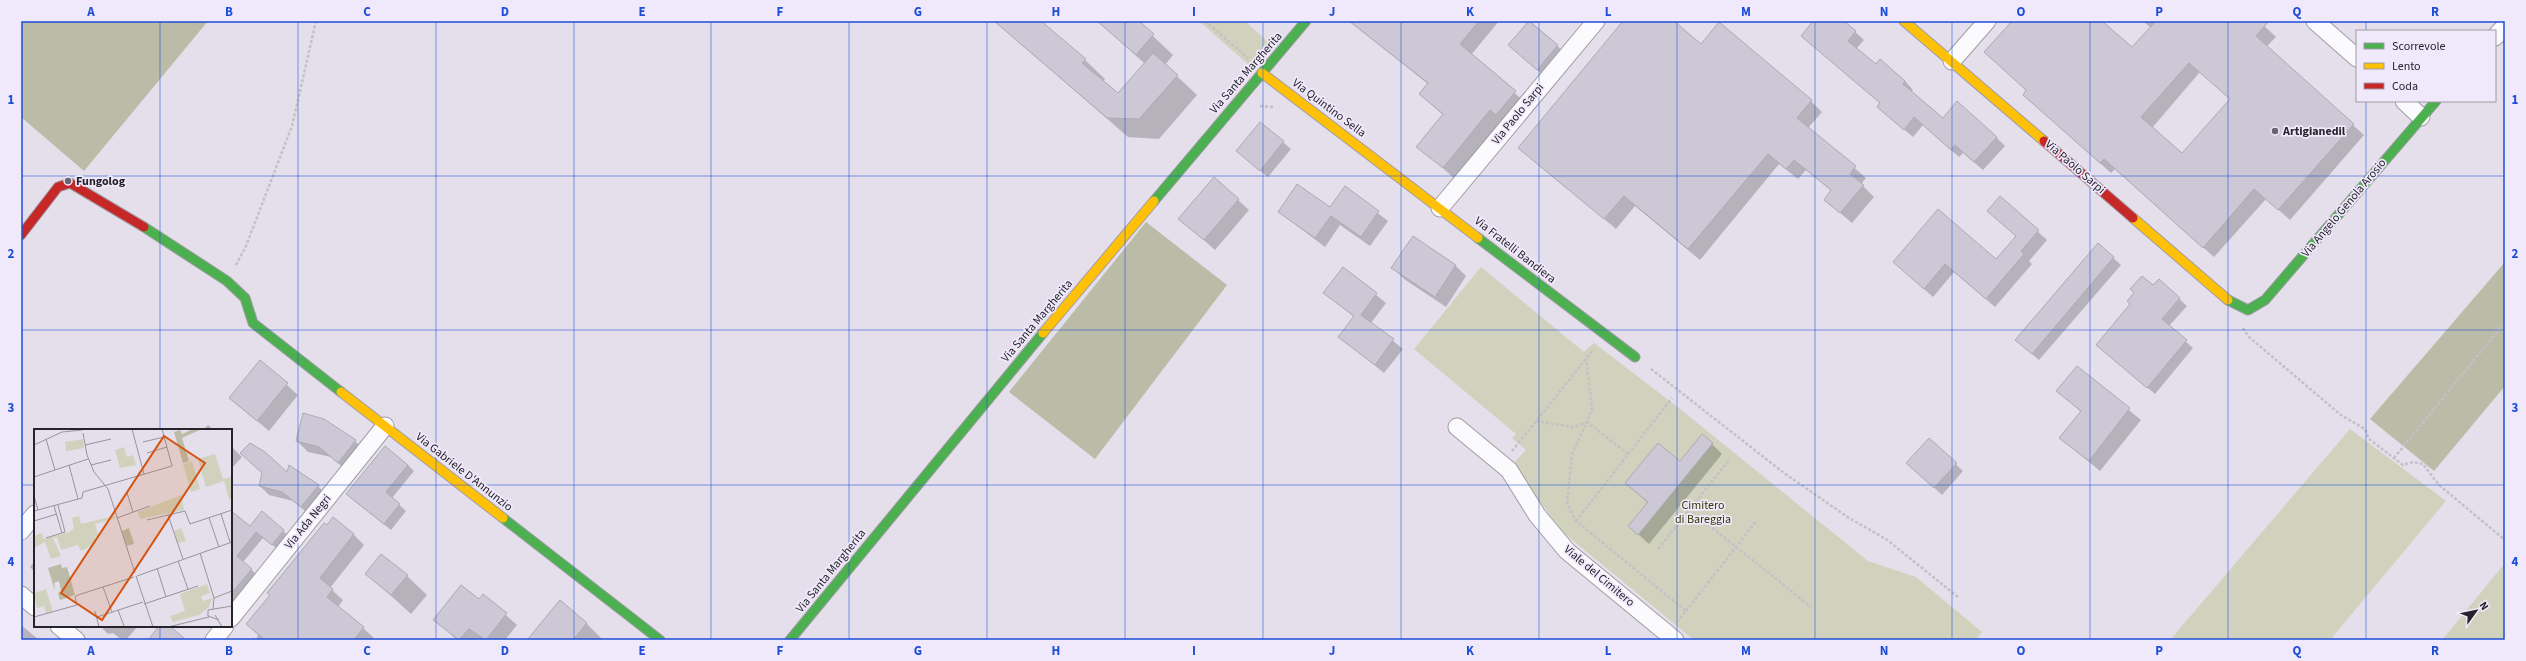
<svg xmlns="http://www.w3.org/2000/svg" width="2526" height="661" font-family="'Source Sans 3',sans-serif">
<rect width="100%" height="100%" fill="#e4dfea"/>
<!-- green -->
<path fill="#d0d2bd" d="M1199,21H1245L1269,43L1250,66Z
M1481,267L1584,352L1594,343L1675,405L1868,561L1916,577L1982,632L1976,640H1694L1565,534L1533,493L1515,462L1526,450L1512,438L1516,434L1414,349Z
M2350,429L2446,501L2330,640H2170Z
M2505,563V640H2442Z"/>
<!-- forest -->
<path fill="#babca7" d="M21,21H208L84,171L21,117Z
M1146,222L1227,285L1095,459L1009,392Z
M2505,262V386L2434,471L2370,419Z"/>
<!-- shadow -->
<path fill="#0003" fill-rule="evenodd" d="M995,21H1040L1085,60L1105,79L1103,82L1118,95L1145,64L1098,21H1137L1173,55L1165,65L1197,95L1159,139L1128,137Z
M1349,21H1499L1471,55L1526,103L1508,125L1502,120L1454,178L1418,146L1443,115L1420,94L1428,84Z
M1530,21L1565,53L1544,76L1509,45Z
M1624,21H1673L1701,45L1811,101L1822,112L1808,128L1866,178L1861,184L1874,197L1852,223L1825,200L1832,191L1806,170L1798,179L1779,164L1700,260L1635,206L1616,229L1520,148Z
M1815,21H1843L1864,40L1856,49L1876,65L1905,81L1913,90L1911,92L1943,119L1996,137L2005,146L1983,170L1963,153L1959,157L1923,125L1913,137L1878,107L1881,104L1802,36Z
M2013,21H2101L2132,49L2151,28L2143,21H2259L2276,37L2266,47L2364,135L2290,220L2266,199L2214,257L2115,169L2111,173L2024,95L2027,91ZM2200,72L2231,99L2182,155L2152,128Z
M1260,123L1291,149L1268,177L1245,158Z
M1345,188L1388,221L1370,246L1340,225L1325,247L1279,212L1330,209Z
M2000,198L2047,240L2029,261L2032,264L1995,307L1954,272L1933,297L1894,262L1996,261L2017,237L1988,211Z
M1238,200L1249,210L1215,250L1180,219Z
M2098,244L2121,265L2039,360L2024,347Z
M1455,265L1466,276L1446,307L1404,279L1393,268Z
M1343,268L1386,303L1371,323L1403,349L1384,373L1340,337L1354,317L1325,293Z
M2159,280L2187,306L2169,326L2193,348L2155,394L2097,345Z
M260,361L298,395L269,431L230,398Z
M2077,367L2141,420L2100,471L2060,438L2081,412L2058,391Z
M323,420L355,441L366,452L349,473L331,457L308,452L297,441Z
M208,425L214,430H203Z
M1929,439L1963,471L1942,495L1915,470Z
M1712,444L1722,454L1649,544L1629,526L1648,503L1626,483L1680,463Z
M231,446L242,457L231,469Z
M408,465L414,471L392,498L406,511L391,530L353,500Z
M290,467L318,486L328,496L311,516L293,501L269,495L260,486L288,474Z
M231,512L250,528L283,531L290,537L279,550L263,538L243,562L258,576L231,608Z
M353,534L364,545L330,588L343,600L338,607L363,628L374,638L372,640H256L258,635L247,624Z
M35,561V572L30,567Z
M367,574L407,576L427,595L411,614Z
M483,595L517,625L505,640H457L435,620L479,601Z
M560,601L587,624L603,640H528Z
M21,625L39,640H21Z
M100,626H138L126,640H122L113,633L108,634Z"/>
<!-- building -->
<path fill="#ccc8d6" stroke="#acaab2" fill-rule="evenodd" d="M994,21H1041L1086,59L1082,63L1118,93L1153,53L1178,75L1139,119L1107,118Z
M1097,21H1139L1154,34L1136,55Z
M1349,21H1479L1460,44L1516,91L1496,115L1490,110L1443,168L1416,147L1443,114L1419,94L1428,83Z
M1529,21L1558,45L1537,70L1508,45Z
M1623,21H1674L1701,44L1719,22L1812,100L1797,118L1856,166L1850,174L1864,185L1840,213L1824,200L1831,190L1794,160L1786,169L1768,154L1688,249L1624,196L1604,219L1518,148Z
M1813,21H1844L1856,31L1848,41L1876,64L1880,59L1905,81L1903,84L1943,118L1957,101L1997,137L1974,162L1955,145L1951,150L1914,117L1904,130L1877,107L1880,103L1801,36Z
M2012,21H2102L2132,47L2156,21H2269L2256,36L2354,124L2278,210L2254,189L2203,248L2104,159L2100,163L2023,95L2026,90L1984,52ZM2189,63L2230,99L2182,153L2141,117Z
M1260,122L1284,141L1260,171L1236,151Z
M1214,177L1239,199L1204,240L1178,219Z
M1297,184L1330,207L1345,186L1379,211L1361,237L1331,216L1315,238L1278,212Z
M2000,196L2039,230L2021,251L2024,254L1986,299L1945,264L1924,289L1893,262L1938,209L1996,259L2016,236L1987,211Z
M1413,236L1456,265L1435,297L1391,268Z
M2098,243L2114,257L2032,354L2015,340Z
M1343,267L1377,293L1361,315L1394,339L1375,365L1338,337L1354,316L1323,293Z
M2142,276L2153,285L2159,279L2180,298L2162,319L2187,340L2147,388L2096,345L2130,304L2127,301L2134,293L2130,289Z
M260,360L288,383L257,421L229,398Z
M2077,366L2130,408L2089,461L2059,438L2081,411L2056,391Z
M303,413L324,419L356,440L338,463L319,447L296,441Z
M1702,434L1713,443L1638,535L1628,526L1648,502L1625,483L1658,443L1680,461Z
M1929,438L1957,463L1934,488L1906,463Z
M250,443L265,452L287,472L289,465L319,485L301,507L282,492L259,486L262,473L240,453Z
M385,446L408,465L386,492L400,504L384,524L346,494Z
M231,511L250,526L262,511L284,530L272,545L256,532L237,556L252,569L231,594Z
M333,517L354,534L320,578L333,589L327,597L364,627L354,640H265L246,624L270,595L267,593L324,523L327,525Z
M381,554L408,575L391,595L365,574Z
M461,585L479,599L483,594L507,613L486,640L469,629L459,640L433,620Z
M560,600L587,623L573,640H527Z
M159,626H170L186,640H148Z"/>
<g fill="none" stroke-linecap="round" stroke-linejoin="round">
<defs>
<path id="street" d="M2315,21L2357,58
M2495,37L2505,26
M1952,61L1987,21
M2404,101L2421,117
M1440,208L1596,21
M1457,427L1509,470L1537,515L1567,551L1675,640
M21,531L35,514
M21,595L35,607
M231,618L385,426
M59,626L76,640
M214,640L225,626"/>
<path id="fast" d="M1154,201L1306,21
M144,227L227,281L245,298L253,323L341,392
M1478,238L1635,357
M2228,300L2248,310L2265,300L2436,101
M503,518L660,640
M790,640L1043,333"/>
<path id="slow" d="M1904,21L2044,141
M1262,73L1478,238
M2133,218L2228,300
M1043,333L1154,201
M341,392L503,518"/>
<path id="jam" d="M2044,141L2133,218
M21,235L58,187L70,183L144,227"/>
</defs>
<!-- street casing -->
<use href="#street" stroke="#a09ca5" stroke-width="19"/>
<!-- fast casing -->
<use href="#fast" stroke="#a09ca5" stroke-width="11"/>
<!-- slow casing -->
<use href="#slow" stroke="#a09ca5" stroke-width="11"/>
<!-- jam casing -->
<use href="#jam" stroke="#a09ca5" stroke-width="11"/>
<!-- path -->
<path stroke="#c3c1c6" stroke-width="2.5" stroke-dasharray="3 2" stroke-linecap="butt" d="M1205,21L1248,58
M1260,106L1273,107
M236,265L246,246L292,126L316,21
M2243,328L2249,337L2341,415L2365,429L2369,439L2403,465L2413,462L2423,464L2439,485L2505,540
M1651,369L1784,473L1849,518L1886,539L1958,597
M1536,421L1573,427L1587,422L1592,408L1586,359
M1512,451L1594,349
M1628,454L1587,422L1572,454L1567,503L1576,521L1686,611L1678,621
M2394,458L2505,322
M1689,509L1811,607
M1576,521L1672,398
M1658,549L1729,460
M1686,611L1757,520"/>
<!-- street -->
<use href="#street" stroke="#fbfafc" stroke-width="17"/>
<!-- fast -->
<use href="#fast" stroke="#4caf50" stroke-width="9"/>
<!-- slow -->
<use href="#slow" stroke="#ffc107" stroke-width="9"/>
<!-- jam -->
<use href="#jam" stroke="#c62828" stroke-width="9"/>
</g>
<!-- grid -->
<path fill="none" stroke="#1d4ed8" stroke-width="1" stroke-opacity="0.55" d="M160,21V430M298,21V640M436,21V640M574,21V640M711,21V640M849,21V640M987,21V640M1125,21V640M1263,21V640M1401,21V640M1539,21V640M1677,21V640M1815,21V640M1952,21V640M2090,21V640M2228,21V640M2366,21V31M2366,101V640M21,176H2505M21,330H2505M21,485H35M231,485H2505M160,626V640"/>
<!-- markers -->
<g fill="#68656e" stroke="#f0e9fc" stroke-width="1.5">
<circle cx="2275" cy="131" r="4"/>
<circle cx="68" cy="181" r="4"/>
</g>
<g text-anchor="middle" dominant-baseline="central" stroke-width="3.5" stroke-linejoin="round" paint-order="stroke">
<!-- street labels -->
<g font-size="12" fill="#26242b" stroke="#f0e9fc">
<text transform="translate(1246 73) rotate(-49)">Via Santa Margherita</text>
<text transform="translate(1329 108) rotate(37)">Via Quintino Sella</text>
<text transform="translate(1518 114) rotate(-51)">Via Paolo Sarpi</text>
<text transform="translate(2075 167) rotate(41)">Via Paolo Sarpi</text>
<text transform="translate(2344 208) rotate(-50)">Via Angelo Genola Arosio</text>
<text transform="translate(1515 250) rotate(38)">Via Fratelli Bandiera</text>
<text transform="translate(1037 321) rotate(-50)">Via Santa Margherita</text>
<text transform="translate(464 472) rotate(38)">Via Gabriele D'Annunzio</text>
<text transform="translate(308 522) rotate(-51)">Via Ada Negri</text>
<text transform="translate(831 571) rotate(-51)">Via Santa Margherita</text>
<text transform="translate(1599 576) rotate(40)">Viale del Cimitero</text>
</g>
<!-- poi labels -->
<g font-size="12" font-weight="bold" fill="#26242b" stroke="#f0e9fc" text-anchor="start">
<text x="2283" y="131">Artigianedil</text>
<text x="76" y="181">Fungolog</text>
</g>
<!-- park labels -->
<g font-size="12" fill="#333900" stroke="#f0e9fc">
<text x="1703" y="505">Cimitero<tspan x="1703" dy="14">di Bareggia</tspan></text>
</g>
</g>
<!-- overview -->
<g transform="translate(34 429)">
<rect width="198" height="198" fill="#e4dfea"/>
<path d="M49,10L50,19L32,22L31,13ZM90,18L93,28L99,26L102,36L86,39L81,21ZM181,25L189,50L198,48V69L195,70L190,52L172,58L164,30ZM158,32L166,60L157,63L149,35ZM147,66L150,81L106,90L104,83ZM45,87L47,95L81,87L82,89L61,95L64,106L61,108L62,114L47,122L44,116L27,121L23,108L19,109L27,127L17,130L11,113L0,119V107L7,104L10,110L35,103L40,99L38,89ZM147,99L152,112L144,114L140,102ZM173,155L176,164L167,167L169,172L178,169L175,178L165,186L139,193L136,187L151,182L146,165ZM12,160L19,182L12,184L10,177L3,179L0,164Z" fill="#d0d2bd"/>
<path d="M159,0H168L148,9L155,32L149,34L140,3L146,1L148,5ZM95,99L100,115L93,117L88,102ZM27,135L28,139L33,138L41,166L26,171L24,164L27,162L25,152L20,154L21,162L14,139Z" fill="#babca7"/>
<path fill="none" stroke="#98949e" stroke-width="1" d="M98,0L110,45M49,4L53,26L60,43L74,60L101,144M12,10L21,41M109,13L130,8M0,16L28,3L48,1M51,16L77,10M113,24L133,18M35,36L44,70M57,36L77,31M0,48L54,30M93,64L99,83M0,67L4,81M20,77L28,104M0,82L48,69L49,63L138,37L128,0M187,85L196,113M134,86L149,130M83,89L116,77M175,89L185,118M113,91L151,82L156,95L198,81M0,92L23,85M12,109L31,103L24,76M166,124L180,169L179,180M144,132L154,160M123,139L132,168M102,147L119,198M103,147L198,113M69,158L78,183M180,169L198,162M110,175L164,157M84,181L90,197M61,182L65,198M181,186L188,198M0,188L43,176L41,168L44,166L100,148M63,188L109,173M185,191L174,187V181L198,177M134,198L175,188"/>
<path fill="#d5540f" fill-opacity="0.15" stroke="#d5540f" stroke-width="2" d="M130,7L171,34L68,191L27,164Z"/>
<rect width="198" height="198" fill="none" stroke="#26242b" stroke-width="2"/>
</g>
<!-- border -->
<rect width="2526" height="661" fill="none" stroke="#f0e9fc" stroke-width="44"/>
<!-- legend -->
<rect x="2356" y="30" width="140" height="72" fill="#f0e9fc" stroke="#9f9aa8"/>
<rect x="2364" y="43" width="20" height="6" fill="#4caf50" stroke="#9f9aa8"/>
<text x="2392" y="50" font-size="12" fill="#26242b">Scorrevole</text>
<rect x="2364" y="63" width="20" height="6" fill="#ffc107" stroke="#9f9aa8"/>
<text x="2392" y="70" font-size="12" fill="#26242b">Lento</text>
<rect x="2364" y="83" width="20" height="6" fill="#c62828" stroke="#9f9aa8"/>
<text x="2392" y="90" font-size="12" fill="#26242b">Coda</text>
<!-- north arrow -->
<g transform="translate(2476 611) rotate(57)" stroke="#f0e9fc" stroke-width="3" paint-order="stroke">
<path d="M0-3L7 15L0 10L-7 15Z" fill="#26242b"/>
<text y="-6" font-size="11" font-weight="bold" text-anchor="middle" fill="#26242b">N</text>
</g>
<rect x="22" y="22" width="2482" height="617" fill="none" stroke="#1d4ed8" stroke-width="1.5"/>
<g font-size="13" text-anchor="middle" font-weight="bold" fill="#1d4ed8">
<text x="91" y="16">A</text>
<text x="229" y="16">B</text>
<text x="367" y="16">C</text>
<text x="505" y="16">D</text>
<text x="642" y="16">E</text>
<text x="780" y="16">F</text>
<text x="918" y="16">G</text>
<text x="1056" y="16">H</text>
<text x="1194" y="16">I</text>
<text x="1332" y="16">J</text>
<text x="1470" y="16">K</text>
<text x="1608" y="16">L</text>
<text x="1746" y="16">M</text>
<text x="1884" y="16">N</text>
<text x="2021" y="16">O</text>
<text x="2159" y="16">P</text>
<text x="2297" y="16">Q</text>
<text x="2435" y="16">R</text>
<text x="11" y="104">1</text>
<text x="2515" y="104">1</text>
<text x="11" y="258">2</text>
<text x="2515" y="258">2</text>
<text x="11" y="412">3</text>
<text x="2515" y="412">3</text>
<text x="11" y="566">4</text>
<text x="2515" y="566">4</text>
<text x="91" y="655">A</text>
<text x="229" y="655">B</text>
<text x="367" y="655">C</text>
<text x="505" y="655">D</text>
<text x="642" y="655">E</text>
<text x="780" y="655">F</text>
<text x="918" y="655">G</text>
<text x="1056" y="655">H</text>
<text x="1194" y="655">I</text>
<text x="1332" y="655">J</text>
<text x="1470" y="655">K</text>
<text x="1608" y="655">L</text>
<text x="1746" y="655">M</text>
<text x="1884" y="655">N</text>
<text x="2021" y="655">O</text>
<text x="2159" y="655">P</text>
<text x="2297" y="655">Q</text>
<text x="2435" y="655">R</text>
</g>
</svg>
